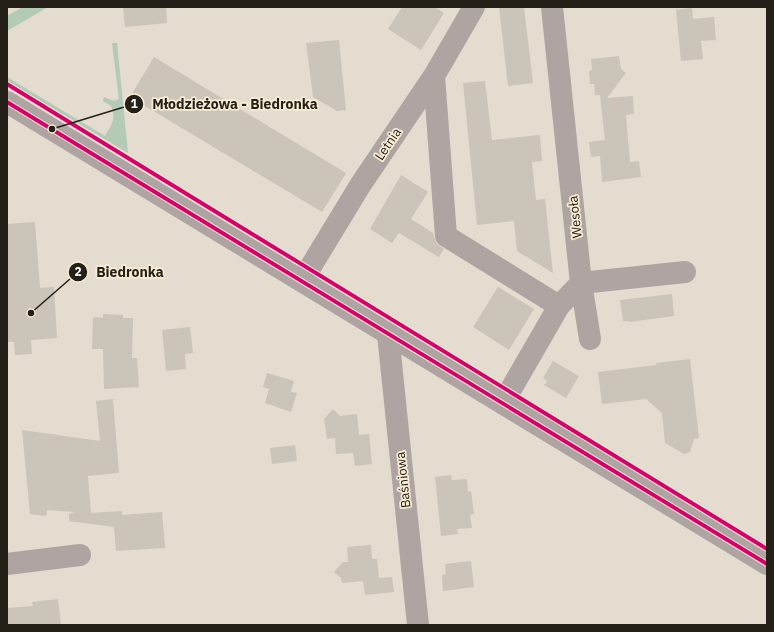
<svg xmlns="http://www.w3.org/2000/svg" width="774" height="632" font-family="'IBM Plex Sans',sans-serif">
<rect width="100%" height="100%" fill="#e4dccf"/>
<!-- green -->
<path fill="#b3cab4" d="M23,7H48L7,31V16Z
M112,43H117L128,153L7,81V77L105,136C111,126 117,118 111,106L103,101L104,97L114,101L119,99Z"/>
<!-- building -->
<path fill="#cac4b9" d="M123,7H166L167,23L125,27Z
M402,7H435L444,13L421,50L388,29Z
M499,7H524L533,83L508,86Z
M692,8L693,19L714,17L716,40L701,41L703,59L681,61L676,10Z
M339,40L346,110L337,111L313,97L306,43Z
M619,56L621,69L626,73L607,98L633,96L634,114L626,115L630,162L639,161L641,177L602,182L600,156L591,157L589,142L605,140L600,95H595L594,84H590L589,71L592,70L591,59Z
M154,57L346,173L322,212L130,97Z
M485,81L492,140L540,135L542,161L532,162L536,200L545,199L553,273L517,251L514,221L477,225L463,83Z
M401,175L428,192L411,219L433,233L436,243L444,249L439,257L399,233L392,243L370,229Z
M35,222L40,288L54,287L57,338L31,340L32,354L15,355L14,342H7V224Z
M498,287L534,309L509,350L473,327Z
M672,294L674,316L629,322V321H623L620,300Z
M103,314L123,315V318H133L132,358H137L139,387L104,389L103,349H92L93,317L103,318Z
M190,327L193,353L185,354L186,369L166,371L162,330Z
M690,359L699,438L694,439L690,452L684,454L665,443L662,413L646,399L602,404L598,372L657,365L656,363Z
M553,361L579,376L566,398L544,385L547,381L543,378Z
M267,373L294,381L291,392L297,393L291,412L265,403L269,389L263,387Z
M113,399L119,473L88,476L91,513L122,511V515L162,512L165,548L116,551L114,527L69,521V514L74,512L47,510L46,516L30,514L22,430L100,441L96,401Z
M333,409L340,416L357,414L359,435L369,434L372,464L355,466L353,453L336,454L335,438L327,439L324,419Z
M295,445L297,461L272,464L270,448Z
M451,475L452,480L467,479L468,492L471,491L474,514L470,515L472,528L457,529L458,534L441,536L435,477Z
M371,545L372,559H377L379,578L392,577L394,592L365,595L363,581L342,583L341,578L334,572L343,562H348L347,547Z
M471,561L474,587L443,591L442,575L446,574L445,564Z
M58,599L61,625H7V608L33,606L32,602Z"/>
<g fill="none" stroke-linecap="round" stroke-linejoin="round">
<!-- minor -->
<path stroke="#aea5a3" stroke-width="22" d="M434,76L446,236L559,306
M7,102L767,564
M302,281L361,184L434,76L474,7
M388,334L418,625
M590,339L581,283L685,272
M503,403L559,306L581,283L552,7
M7,564L80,555"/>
<defs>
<path id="cycleway" d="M7,84L767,549
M7,102L767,564"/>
</defs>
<!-- cycleway casing -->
<use href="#cycleway" stroke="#faecd4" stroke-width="6"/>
<!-- cycleway -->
<use href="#cycleway" stroke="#d6006c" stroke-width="4"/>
</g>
<g text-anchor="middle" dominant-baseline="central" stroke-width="3.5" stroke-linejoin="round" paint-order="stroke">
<!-- street labels -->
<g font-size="13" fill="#252017" stroke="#faecd4">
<text transform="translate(388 144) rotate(-56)">Letnia</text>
<text transform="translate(575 217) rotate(-96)">Wesoła</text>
<text transform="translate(403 480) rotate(-96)">Baśniowa</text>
</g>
</g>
<!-- callouts -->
<path fill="none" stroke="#252017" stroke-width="1.5" d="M52 129L134 104M31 313L78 272"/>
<g fill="#252017" stroke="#faecd4" stroke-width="1.5">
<circle cx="52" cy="129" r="4"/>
<circle cx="31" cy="313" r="4"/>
<circle cx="134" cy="104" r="10"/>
<circle cx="78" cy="272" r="10"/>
</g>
<g font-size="12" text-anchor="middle" font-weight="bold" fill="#fff">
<text x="134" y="108">1</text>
<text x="78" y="276">2</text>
</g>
<g font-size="14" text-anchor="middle" font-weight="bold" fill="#252017" stroke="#faecd4" stroke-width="3.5" stroke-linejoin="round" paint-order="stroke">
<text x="235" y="109">Młodzieżowa - Biedronka</text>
<text x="130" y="277">Biedronka</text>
</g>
<!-- border -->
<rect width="774" height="632" fill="none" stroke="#252017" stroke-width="16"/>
</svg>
